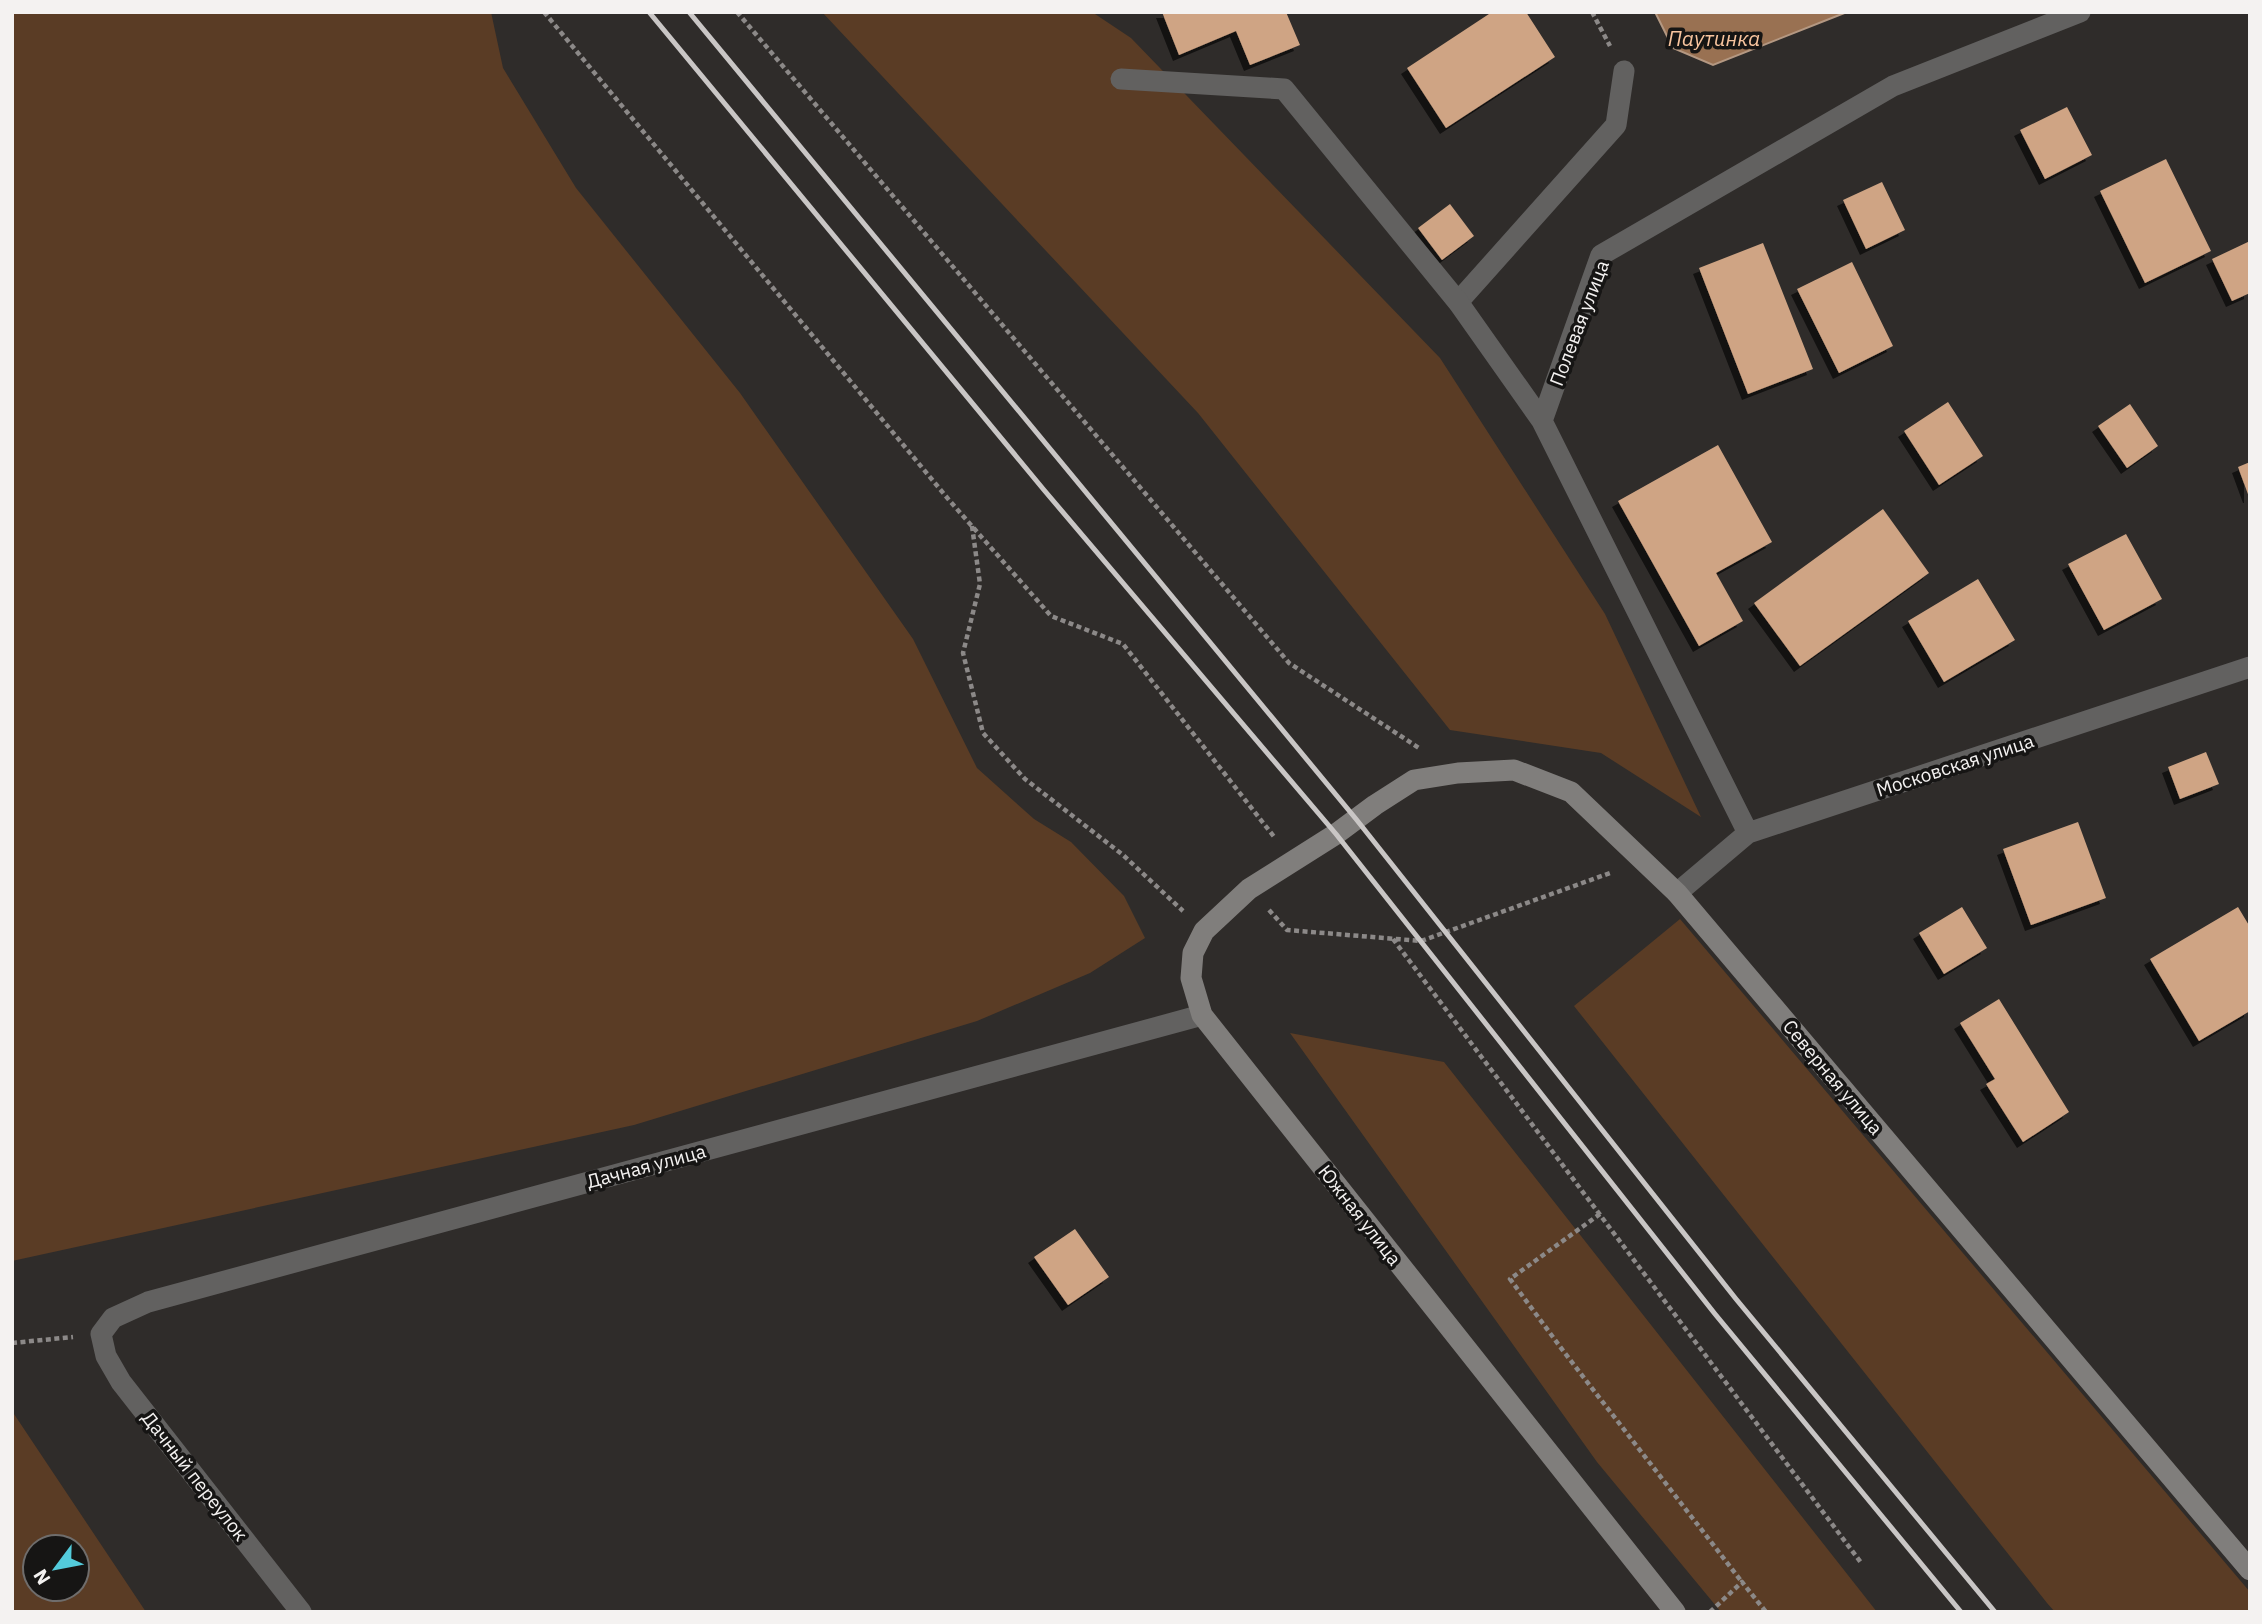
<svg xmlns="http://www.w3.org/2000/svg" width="2262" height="1624" font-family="'IBM Plex Sans',sans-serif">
<defs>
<filter id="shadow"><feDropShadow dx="-6" dy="6" stdDeviation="0" flood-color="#0009"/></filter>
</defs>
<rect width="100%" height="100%" fill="#2f2c2a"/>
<!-- green -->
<path fill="#5a3c25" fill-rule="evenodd" d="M12,12H491L503,68L576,188L740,393L913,639L977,768L1034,819L1071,842L1124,896L1145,938L1090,973L977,1021L634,1125L12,1261Z
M822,12H1092L1131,38L1440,358L1605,614L1701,817L1601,753L1450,730L1198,413Z
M1680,919L2250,1592V1612H2055L2047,1603L1574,1006Z
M1290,1033L1444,1062L1877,1612H1721L1597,1462Z
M12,1411L146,1612H12ZM77,1547V1589H35V1547Z"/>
<!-- water -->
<path fill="#997152" stroke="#b49882" stroke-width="2" d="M1655,12H1847L1713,65L1673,48Z"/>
<!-- building -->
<path fill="#cfa484" filter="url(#shadow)" d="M1162,12H1286L1300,45L1250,65L1236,31L1179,55Z
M1492,12H1526L1555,57L1446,128L1407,68Z
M2067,107L2092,155L2045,179L2020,130Z
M2166,159L2211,251L2145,283L2100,191Z
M1882,182L1905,230L1866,249L1843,200Z
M1450,204L1474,236L1442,260L1418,228Z
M2250,241V293L2232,301L2212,259Z
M1763,243L1813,369L1748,394L1699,268Z
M1852,262L1893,346L1839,373L1797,289Z
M1948,402L1983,456L1939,485L1904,431Z
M2130,404L2158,446L2127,468L2098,426Z
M1718,445L1772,542L1716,573L1743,621L1699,646L1618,501Z
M2250,462V497H2249L2238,467Z
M1883,509L1929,573L1800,666L1754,603Z
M2126,534L2162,599L2104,630L2068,564Z
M1978,579L2015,640L1944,682L1908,621Z
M2206,752L2219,784L2180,799L2168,767Z
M2078,822L2106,898L2031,925L2003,849Z
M1962,907L1987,948L1944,974L1919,933Z
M2238,907L2250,927V1011L2199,1041L2150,959Z
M1999,999L2069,1112L2023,1142L1986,1084L1995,1079L1960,1023Z
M1075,1229L1109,1277L1068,1305L1034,1257Z"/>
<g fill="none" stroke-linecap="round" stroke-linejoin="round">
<!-- path -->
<path stroke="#8c8988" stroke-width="4.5" stroke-dasharray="5 3.5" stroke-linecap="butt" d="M544,12L949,500L1051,616L1123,644L1275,838
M737,12L1289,663L1419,748
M1592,12L1610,46
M972,526L980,584L963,653L983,733L1025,779L1123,855L1183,911
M1269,910L1287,930L1421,941L1610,873
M1393,939L1862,1564
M1600,1214L1510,1279L1564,1352L1742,1582
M12,1343L73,1337
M1710,1612L1742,1582L1766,1612"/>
<!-- lane -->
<path stroke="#626160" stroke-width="21" d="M1458,302L1616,125L1624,71"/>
<!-- street -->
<path stroke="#626160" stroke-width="21" d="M1121,79L1284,89L1458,302L1542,421
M1748,833L1542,421L1601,255L1893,86L2080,12
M1677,893L1748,833L2250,667
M301,1612L121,1382L106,1356L101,1334L113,1318L148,1302L1202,1015"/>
<!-- secondary -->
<path stroke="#807e7c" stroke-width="21" d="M1675,1612L1202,1015L1191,978L1193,953L1204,931L1249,889L1336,834L1375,805L1414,780L1458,773L1514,770L1571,792L1677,893L2250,1570"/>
<!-- rail -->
<path stroke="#c9c6c5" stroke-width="5" d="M649,12L1044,490L1336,834L1715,1314L1961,1612
M689,12L1356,819L1736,1299L1995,1612"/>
</g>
<g text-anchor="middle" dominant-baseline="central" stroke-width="7" stroke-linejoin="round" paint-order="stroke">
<!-- street labels -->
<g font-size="19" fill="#f4f2f1" stroke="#161514">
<text transform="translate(1579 323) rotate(-69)">Полевая улица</text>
<text transform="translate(1955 765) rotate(-18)">Московская улица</text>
<text transform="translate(1833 1077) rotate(50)">Северная улица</text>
<text transform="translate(646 1166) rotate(-15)">Дачная улица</text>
<text transform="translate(1360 1215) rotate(52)">Южная улица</text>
<text transform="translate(195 1476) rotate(52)">Дачный переулок</text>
</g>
<!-- water labels -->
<g font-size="21" font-style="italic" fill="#f8c49e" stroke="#161514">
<text x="1714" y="38">Паутинка</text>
</g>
</g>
<!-- border -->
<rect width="2262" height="1624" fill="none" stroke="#f4f2f1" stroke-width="28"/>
<!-- north arrow -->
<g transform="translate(56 1568) rotate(238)"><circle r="33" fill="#161514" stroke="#6f6d6c" stroke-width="2"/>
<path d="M0-5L12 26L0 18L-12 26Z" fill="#53cbdb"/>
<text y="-10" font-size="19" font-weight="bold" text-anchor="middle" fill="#f4f2f1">N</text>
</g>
</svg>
